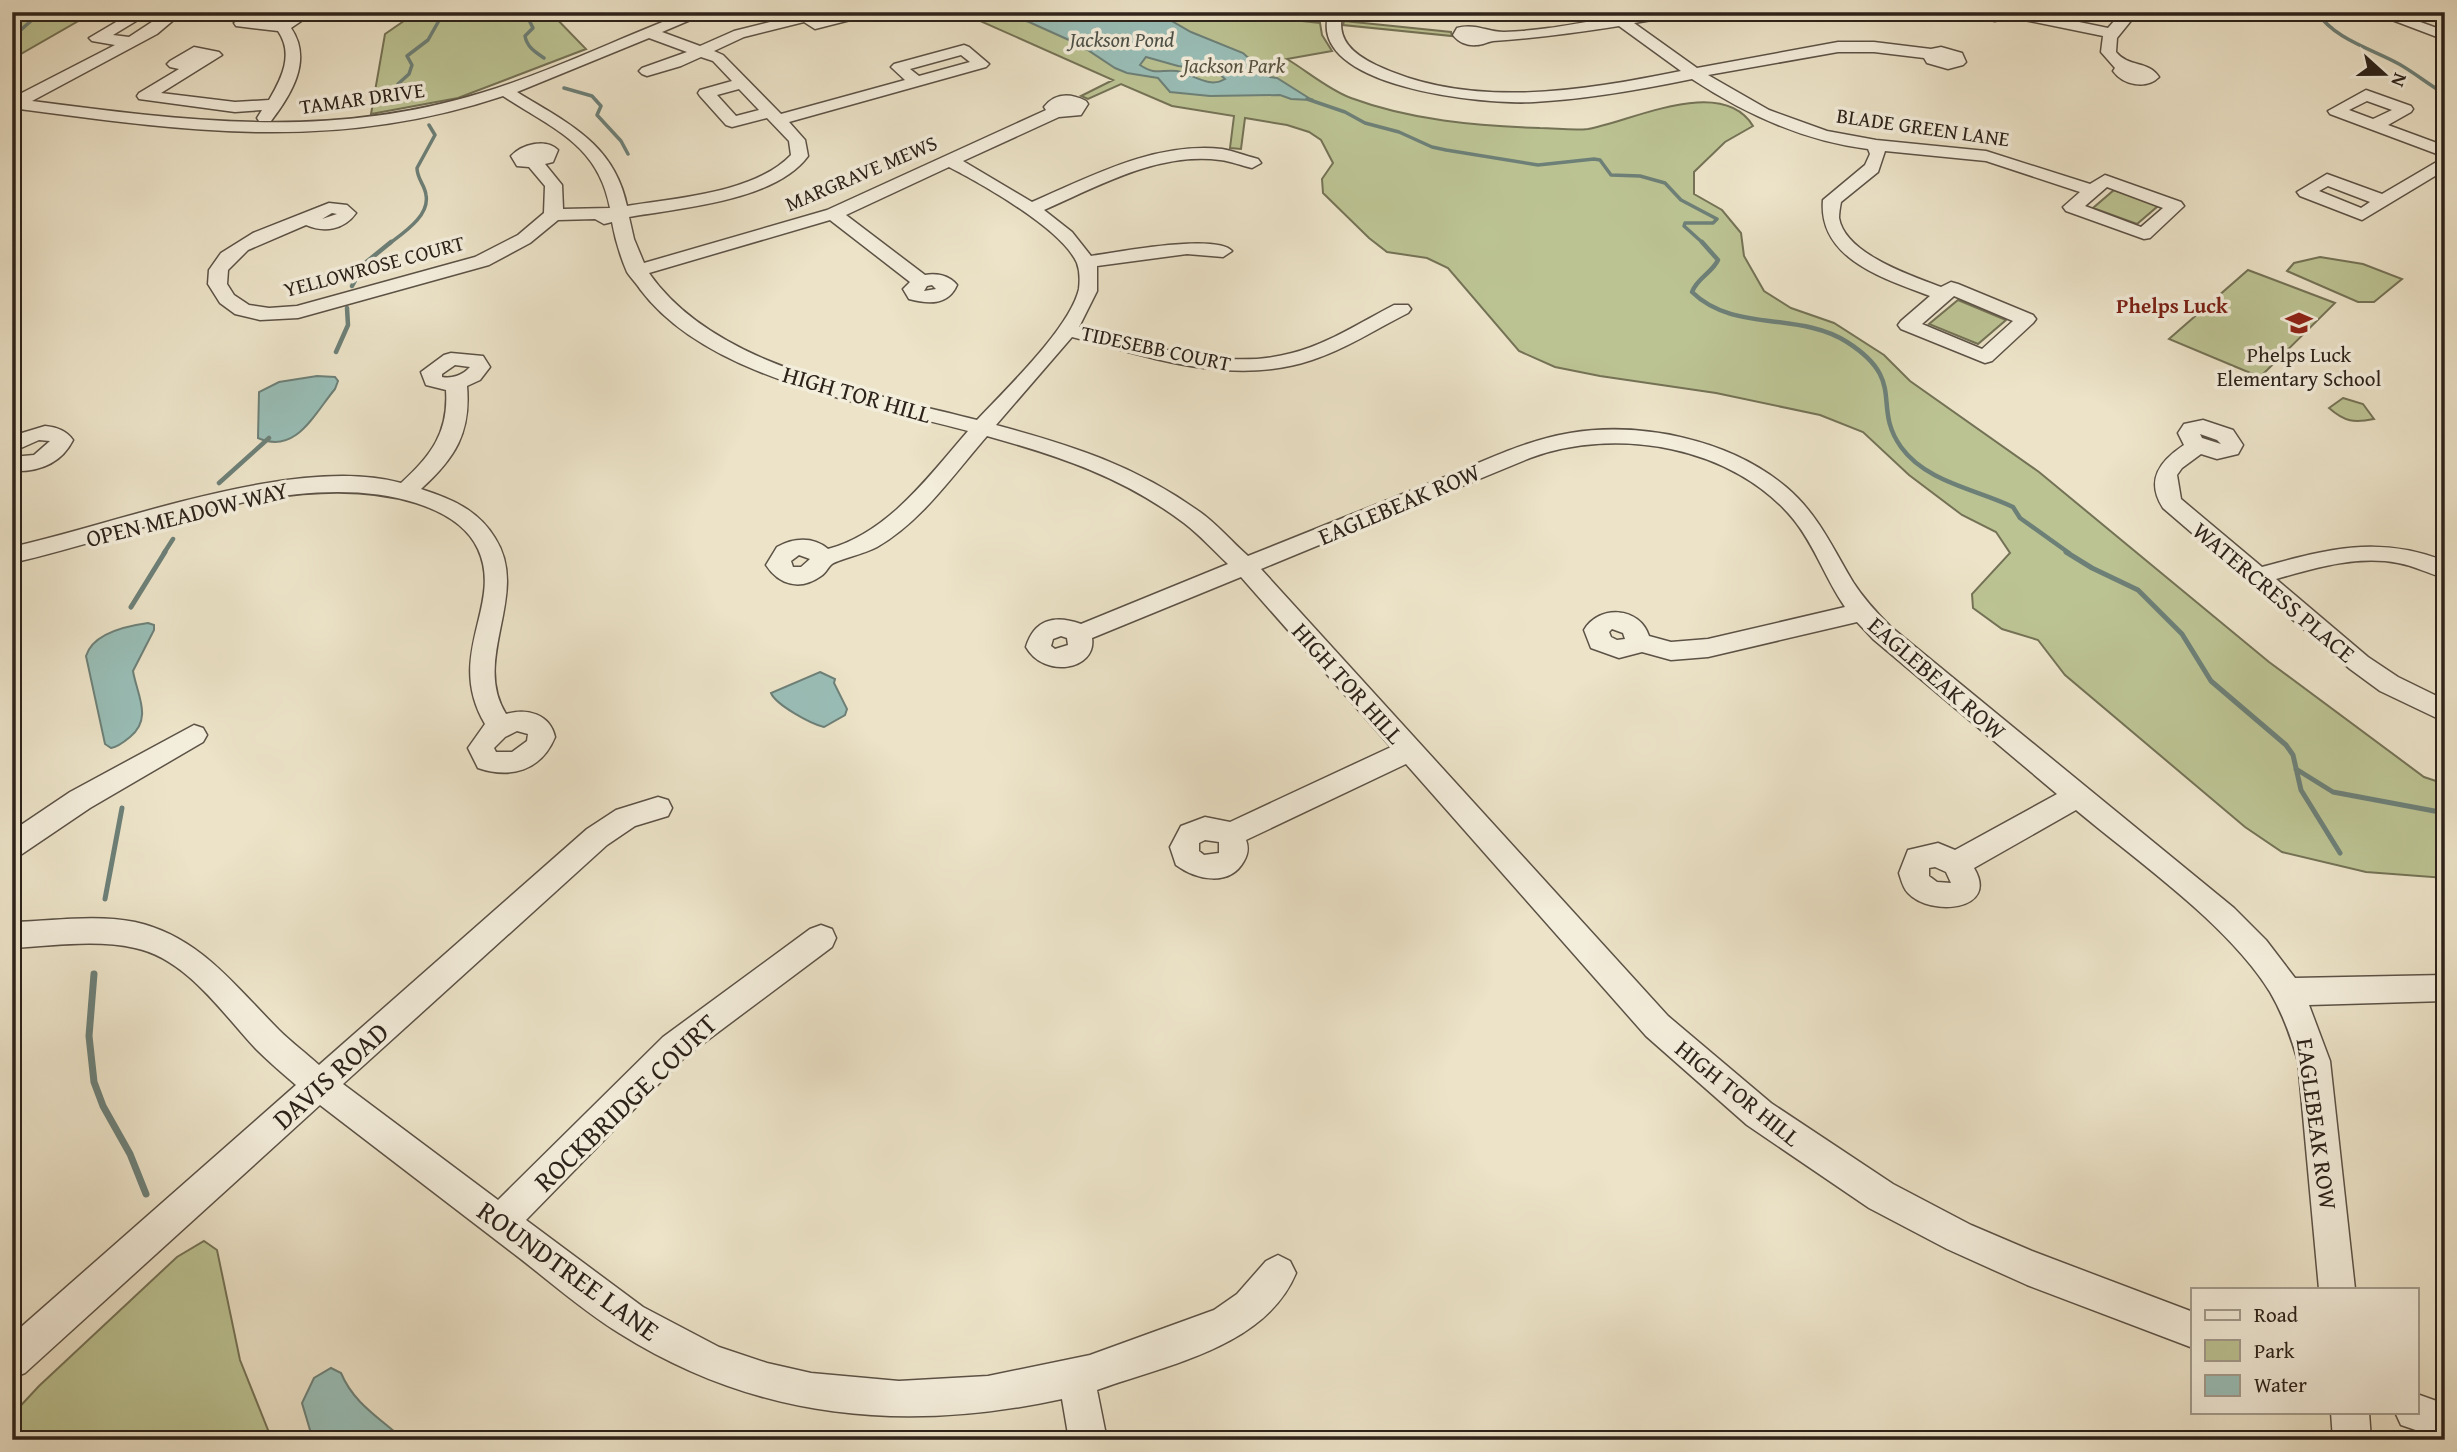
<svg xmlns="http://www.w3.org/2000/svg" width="2457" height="1452" font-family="'Gentium Book Plus',serif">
<rect width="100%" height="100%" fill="#ece3c8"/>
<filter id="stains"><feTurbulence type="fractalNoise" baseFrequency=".00286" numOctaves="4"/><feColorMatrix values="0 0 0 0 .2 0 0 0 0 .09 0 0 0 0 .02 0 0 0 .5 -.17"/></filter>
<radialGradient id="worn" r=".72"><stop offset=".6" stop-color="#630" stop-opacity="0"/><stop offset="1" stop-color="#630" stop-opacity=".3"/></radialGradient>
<!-- green -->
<path fill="#bcc393" stroke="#747256" stroke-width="2" d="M12,12H94L12,59Z
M417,12H550L586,49L458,98L371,114L385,34Z
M960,12H1220L1320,23L1322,35L1332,51L1287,59C1307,71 1329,90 1351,98C1410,120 1476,126 1540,128C1555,128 1573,131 1588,129C1632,121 1722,75 1753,126L1725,142L1694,172V194L1722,210L1741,233L1744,256L1764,291L1791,308L1834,323L1884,355L1910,381L2039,472L2269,662L2424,777L2445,784V878L2366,872L2282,852L2245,827L2065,675L2038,640L2002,629L1973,608L1972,594L2010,553L1996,532L1962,515L1909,475L1863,432L1820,415L1716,393L1600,376L1555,367L1519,351L1448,268L1427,258L1387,252L1369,238L1323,193L1322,179L1333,163L1321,140L1309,132L1287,125L1245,118L1241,149L1230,148L1234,116L1172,106L1121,84L1088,99L1081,96L1113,80Z
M1344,21L1451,32L1452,36L1343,25Z
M2114,190L2158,206L2137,224L2093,208Z
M2320,257L2363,264L2402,279L2374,302H2358L2287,271L2294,263Z
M2248,270L2335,303L2260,377L2169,339Z
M1958,300L2006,320L1978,344L1929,324Z
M2343,398L2363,404L2374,419C2354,423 2345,422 2329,408Z
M204,1241L217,1250L240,1360L272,1440H12V1415L39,1386L177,1257Z"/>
<!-- water -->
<path fill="#99beb7" stroke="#6d8078" stroke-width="2" fill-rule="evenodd" d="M985,12H1156L1191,32L1243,53L1270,77L1277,78L1312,100L1291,99L1280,95L1210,96L1170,92L1158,78L1127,73L1115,68L1080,45L1029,22L1020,19L999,20ZM1146,57L1178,66L1216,71L1225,79C1209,89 1193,74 1177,71C1161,69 1156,76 1140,65Z
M317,376L335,377L338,381L335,389C314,414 296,455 258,438L259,392L279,382Z
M148,623L154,625V630L133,671C137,695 153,718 130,737C124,742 118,747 111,748L105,744L86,656C93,633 126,626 148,623Z
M820,672L835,679L834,683L847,709L845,715L824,727C811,724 776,705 771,693Z
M331,1368L341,1373C354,1404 380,1418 404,1440H313L302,1403L314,1378Z"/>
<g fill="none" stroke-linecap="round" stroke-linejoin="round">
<!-- stream-far3 -->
<path stroke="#6d8078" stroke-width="3.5" d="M501,12L509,19L529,20L533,28L525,36C527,47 535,52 544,58
M2317,12C2334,39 2372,49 2399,64C2415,73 2429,85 2445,94
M14,36L41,12
M564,88L592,96L601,106L597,115L621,141L628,154
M415,100L399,88L398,84L409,74L412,65L407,56L428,40L441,17L451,12
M1312,100L1307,99L1345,112L1365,123L1399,132L1432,147L1446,150L1538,165L1594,159L1600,160L1611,175L1640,176L1665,183L1681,200L1717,219L1713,223H1685L1684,226L1704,244
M389,244C403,233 430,216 426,195C425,185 417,179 417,168L435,135L429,125"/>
<!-- stream-far2 -->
<path stroke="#6d8078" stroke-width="4.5" d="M1702,242L1718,260C1712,273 1697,278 1692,292C1734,333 1799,311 1847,342C1908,381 1871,405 1901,447C1926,482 1976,489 2013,507L2020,518L2069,553
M352,286L364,264L391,242
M336,352L348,325L347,308
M219,483L269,438
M164,553L173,539"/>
<!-- stream-far1 -->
<path stroke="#6d8078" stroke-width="5" d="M2066,552L2092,568L2138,590L2182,634L2211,681L2286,745L2293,755L2301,790L2340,853
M131,607L165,552
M2296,769L2333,792L2445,813
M105,899L122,808"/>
<!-- stream -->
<path stroke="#6d8078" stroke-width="7" d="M94,974L89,1036L94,1082L103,1106L130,1154L146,1194"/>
<defs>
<path id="minor" d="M133,12H151L113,35L129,37L167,12H183L157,34L32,101C187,121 327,140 481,93C551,72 619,38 688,12H709L662,32L700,46L734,31L798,15L796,12H811L818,20L847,12H872L870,15L815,29L804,22L744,37L714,51L723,55L781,114L905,80L891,67L894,64L964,45L969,47L989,64L986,67L789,122L805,140L808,156C775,201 681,208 629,217L634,239L644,263L827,210L1046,110L1044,107C1055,93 1070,93 1086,101L1088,104L1081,115L1059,117L963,161L1032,202C1092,176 1155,142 1222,149C1234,151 1246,156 1258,159L1261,163L1252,168C1242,166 1231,161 1220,160C1158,152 1099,186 1044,210L1072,232L1091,256C1117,252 1217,233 1232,251L1223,257L1187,254L1097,266V291L1079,327C1147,344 1222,372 1292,353C1328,344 1361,322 1394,305H1408L1411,309L1408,313C1376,329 1346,349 1312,360C1232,387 1150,357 1072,337L996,425C1073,446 1134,465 1200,512C1217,524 1232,542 1248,556C1314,530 1379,503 1445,477C1486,460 1527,440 1570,433C1641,421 1731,440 1786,487C1818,514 1832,547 1853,582C1864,599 1877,613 1891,627L2234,908L2266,940L2295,978L2445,975V1001L2309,1005L2330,1061L2355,1289H2319L2298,1061C2291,1037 2283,1014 2270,992C2228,924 2138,862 2076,810L1974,868C2000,911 1930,917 1908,893C1903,888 1901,879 1899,873L1908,850L1938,843L1955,850L2057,794L1873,639L1857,622L1708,657L1671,660L1642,652L1619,658L1591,648L1584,630C1599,604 1640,607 1649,636L1671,642L1708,639L1845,607C1826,580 1815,546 1794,520C1734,446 1616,426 1530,458L1261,569L1668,1016L1771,1103L1893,1184L1971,1225L2032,1251L2193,1312V1348L2027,1285L1947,1249L1869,1208L1747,1125L1646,1036L1406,764L1246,840C1249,848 1248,854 1244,861C1230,887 1196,880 1176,865L1170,847L1181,826L1205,817L1230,822L1391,747L1241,577L1092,638C1097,670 1044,679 1026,647C1034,620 1054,614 1081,624L1228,564C1214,551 1200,535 1184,523C1123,477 1059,456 987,436C953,475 922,521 877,547C864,554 840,559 832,564C828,567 826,573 821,576C800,591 779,585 766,565L777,547C793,538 813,536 828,549C888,533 929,476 968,431C865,403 707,379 640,289C637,284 630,277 627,272C621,258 615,239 612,222L604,224L595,219L558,220L530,243L489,265L298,318L260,320L235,314L220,303L208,284L209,270L221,253L253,233L329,203L347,205L356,213C344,230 324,233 306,225L248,250L228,270L227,284L234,295L249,305L269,308L297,306L475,257L518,235L544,213L545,186L529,167L517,166L511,156C522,144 546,138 558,150L553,162L545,164L562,185L563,209L610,208C598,144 553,129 503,96C332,153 185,131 12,108V98L115,45L92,41L89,38ZM649,38L687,52L642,68L639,71L642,74L647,76L681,66L701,57L713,61L732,81L700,90L698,93L700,96L726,125L732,127L767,118L789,141L791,155C755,193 676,198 627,206C614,143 567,123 517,92ZM961,55L970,62L919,76L910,69ZM739,89L759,110L736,116L717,95ZM949,167C982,184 1062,229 1077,263C1080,271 1080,281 1079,289C1070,328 1005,390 977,420C870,392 716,369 649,273L830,220L910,282L903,289L909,299C928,304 948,306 957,285C949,275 936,273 925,275L846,215ZM332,213L337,214L322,219ZM932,285L936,289L924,291L927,286ZM799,555L810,559L801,567H793L791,561ZM1612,629L1623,633L1625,639L1617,640L1611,637L1609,632ZM1061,636L1067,638L1068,645L1055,649L1051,646L1053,639ZM1205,840L1219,842V853L1204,855L1199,851V843ZM1935,867L1946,872L1951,883L1937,882L1929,876V868Z
M248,12H266L256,20L280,22L288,18L270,15L268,12H308L310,15L291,28C313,60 291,95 271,121H259L257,118L262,110L235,112L139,99L137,96L139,93L179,69L170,67L167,64L170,61L194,47L219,52L222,55L161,93L235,102L269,100C282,78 294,54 278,31L236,26L234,23Z
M1329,12H1343C1335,39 1353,54 1376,65C1471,110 1582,91 1681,71L1619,26C1575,33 1537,38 1493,41C1487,42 1482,45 1477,45C1467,46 1458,42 1453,35L1457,28C1475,23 1488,32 1504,32C1540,31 1574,24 1609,18L1603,12H1620L1624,16L1647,12H1683L1676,16L1634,23L1697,68L1838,42H1874L1931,49L1941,47L1962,53L1966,62L1963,65L1948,69L1927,63L1924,58L1874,52H1838L1708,75L1769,110L1827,131L1876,140L1986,151L2090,184L2105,175L2181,202L2184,206L2150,238L2144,239L2066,211L2063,207L2080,192L1986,161L1885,151L1878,172L1841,202C1840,207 1839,213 1839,218C1845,254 1912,276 1941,287L1951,282L1958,284L2033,315L2036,319L2033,323L1992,361L1985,363L1901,329L1898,325L1901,321L1930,296C1885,279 1818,259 1823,200L1865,165L1870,154L1868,149C1804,141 1745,114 1692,79C1639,90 1587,99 1534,102C1487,105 1304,88 1329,12ZM2107,187L2163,208L2141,227L2085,206ZM1954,296L2013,321L1982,349L1922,324Z
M1975,12H2031L2108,28L2122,12H2138L2117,38L2116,52C2129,68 2148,60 2159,77C2146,90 2123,85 2113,71L2115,68L2101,52L2103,36L2015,18L1994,21Z
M2371,12H2393L2445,31V40Z
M2366,90L2411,106L2413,109L2411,112L2388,125L2445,146V170L2362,220L2300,196L2297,192L2327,174L2382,194L2445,157L2330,114L2328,111ZM2367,101L2392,110L2373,119L2349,110ZM2328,186L2370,202L2361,208L2319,191Z
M451,353L483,356L490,367L480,380L467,386C471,433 455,458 421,489C452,499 478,510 495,538C531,594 471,658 506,714C527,708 550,714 555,737C541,771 510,779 478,768L468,748L485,724C444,654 504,605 478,549C467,525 441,511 416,503C295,465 133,536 12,563V547C120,523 296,454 401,483C431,456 449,432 446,390L426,385L421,372L444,355ZM455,365L470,367C463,375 452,379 442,377V374ZM517,731L528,734L527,741L512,752H496L494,748L505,737Z
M2203,420L2233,430L2243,445L2238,454L2217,459L2201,454L2182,468L2177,475L2181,499L2262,567C2328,549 2378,535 2445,561V578C2429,574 2415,566 2398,563C2357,555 2315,568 2276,579L2368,657L2398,677L2445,700V722L2380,691L2350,669L2163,508C2145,480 2160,461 2184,445L2178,433L2184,424ZM2200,434L2217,440L2221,444L2202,438Z
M45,426C56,427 66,430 73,440C61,464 38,472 12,471V457L34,455L50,441L39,440L12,452V436Z
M194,725L203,728L207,735L203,742L90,808L22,854L12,857V831L70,792Z
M658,797L668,800L672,808L668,816L635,826L607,845L343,1084L498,1200L663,1037L810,929L821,925L832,929L836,938L832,947L685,1057L526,1220L643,1307L719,1347L767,1363L811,1373L899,1381L988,1376L1090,1355L1214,1310L1237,1294L1266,1261L1278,1255L1290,1261L1296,1273C1265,1348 1165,1365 1097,1390L1107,1440H1069L1062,1399C905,1433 757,1420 619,1333C580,1309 545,1277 509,1250C446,1202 383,1153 320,1105L25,1373L12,1378V1335L296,1085C283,1074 269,1062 256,1049C222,1013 187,959 135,948C96,939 52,946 12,948V922C52,921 96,914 135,922C199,936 235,986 279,1030C291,1042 306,1053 319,1065L587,829L616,810Z
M2417,1394L2445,1404V1440L2401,1425L2395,1412H2417Z
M2331,1412H2369L2371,1440H2333Z"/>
</defs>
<!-- minor casing -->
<use href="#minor" stroke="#5c5246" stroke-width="3"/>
<!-- minor -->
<use href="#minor" fill="#f3eddb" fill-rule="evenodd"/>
</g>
<!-- icons -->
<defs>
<symbol id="school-bare" viewBox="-9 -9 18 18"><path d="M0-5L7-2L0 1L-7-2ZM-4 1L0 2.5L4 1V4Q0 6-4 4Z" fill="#8f2418" stroke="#f3eddb" stroke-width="2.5" paint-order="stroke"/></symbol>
</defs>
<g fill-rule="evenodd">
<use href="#school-bare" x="2280" y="304" width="38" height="38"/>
</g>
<g text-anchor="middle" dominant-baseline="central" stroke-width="7" stroke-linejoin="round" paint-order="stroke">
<!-- far-water labels -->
<g font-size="21" font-style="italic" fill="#4d5149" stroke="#f3eddb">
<text x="1122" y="39">Jackson Pond</text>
</g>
<!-- far-park labels -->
<g font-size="21" font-style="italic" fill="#57523e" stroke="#f3eddb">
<text x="1234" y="65">Jackson Park</text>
</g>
<!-- far-street labels -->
<g font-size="21" fill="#2c221a" stroke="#f3eddb">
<text transform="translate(362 98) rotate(-8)">TAMAR DRIVE</text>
<text transform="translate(1923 127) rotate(8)">BLADE GREEN LANE</text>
<text transform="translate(861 173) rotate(-23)">MARGRAVE MEWS</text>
<text transform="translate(374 266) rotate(-15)">YELLOWROSE COURT</text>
<text transform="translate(1156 348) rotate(12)">TIDESEBB COURT</text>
</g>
<!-- far-neighbourhood labels -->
<g font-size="21" font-weight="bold" fill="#7a1f14" stroke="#f3eddb">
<text x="2172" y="305">Phelps Luck</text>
</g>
<!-- far-poi labels -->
<g font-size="21" fill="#2c221a" stroke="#f3eddb">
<text x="2299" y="354">Phelps Luck<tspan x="2299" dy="24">Elementary School</tspan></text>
</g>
<!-- street labels -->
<g font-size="24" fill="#2c221a" stroke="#f3eddb">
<text transform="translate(857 394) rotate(16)">HIGH TOR HILL</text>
<text transform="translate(1399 504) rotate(-23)">EAGLEBEAK ROW</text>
<text transform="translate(187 514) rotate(-14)">OPEN MEADOW WAY</text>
<text transform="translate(2274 592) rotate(40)">WATERCRESS PLACE</text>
<text transform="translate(1937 678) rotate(41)">EAGLEBEAK ROW</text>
<text transform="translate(1348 683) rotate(48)">HIGH TOR HILL</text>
<text transform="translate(1738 1093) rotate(39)">HIGH TOR HILL</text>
<text transform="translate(2317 1124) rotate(82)">EAGLEBEAK ROW</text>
</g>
<!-- near-street labels -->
<g font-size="28" fill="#2c221a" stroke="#f3eddb">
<text transform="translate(330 1075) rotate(-42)">DAVIS ROAD</text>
<text transform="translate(625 1102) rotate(-44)">ROCKBRIDGE COURT</text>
<text transform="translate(569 1270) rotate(36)">ROUNDTREE LANE</text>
</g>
</g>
<!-- margin -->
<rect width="2457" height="1452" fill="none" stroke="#ece3c8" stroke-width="42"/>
<rect x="14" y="14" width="2429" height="1424" fill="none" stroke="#2c221a" stroke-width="3.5"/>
<rect x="21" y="21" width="2415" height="1410" fill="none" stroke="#2c221a" stroke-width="2"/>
<!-- legend -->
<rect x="2191" y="1288" width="228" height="126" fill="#f3eddb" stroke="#a39c8e" stroke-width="2"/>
<rect x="2205" y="1310" width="35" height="10" fill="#f3eddb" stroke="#a39c8e" stroke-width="2"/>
<text x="2254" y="1322" font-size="21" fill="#2c221a">Road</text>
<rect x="2205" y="1340" width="35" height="21" fill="#bcc393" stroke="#a39c8e" stroke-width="2"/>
<text x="2254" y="1358" font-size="21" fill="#2c221a">Park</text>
<rect x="2205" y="1375" width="35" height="21" fill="#99beb7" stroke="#a39c8e" stroke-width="2"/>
<text x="2254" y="1392" font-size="21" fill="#2c221a">Water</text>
<!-- north arrow -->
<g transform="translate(2384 74) rotate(111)" stroke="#f3eddb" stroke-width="5" paint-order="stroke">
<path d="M0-5L12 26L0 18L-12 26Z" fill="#2c221a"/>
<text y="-10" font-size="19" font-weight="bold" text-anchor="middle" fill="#2c221a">N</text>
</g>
<rect width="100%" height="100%" filter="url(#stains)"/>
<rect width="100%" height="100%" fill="url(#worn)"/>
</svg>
